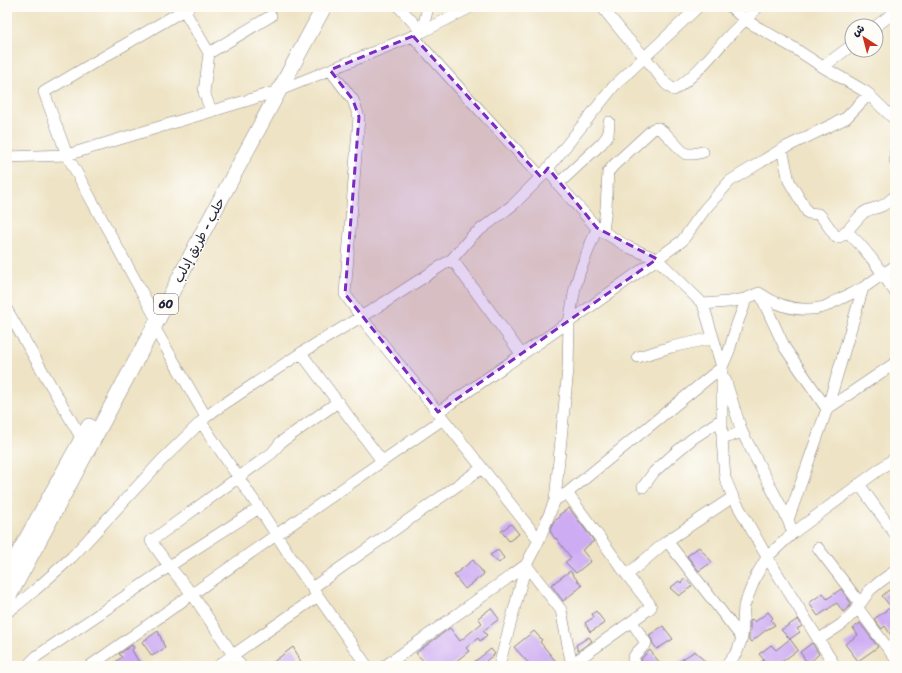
<svg xmlns="http://www.w3.org/2000/svg" width="902" height="673" font-family="Sriracha,'Playpen Sans Arabic',sans-serif">
<rect width="100%" height="100%" fill="#fdfcf7"/>
<filter id="ink" filterUnits="userSpaceOnUse"><feTurbulence type="fractalNoise" baseFrequency=".025" numOctaves="2"/><feDisplacementMap in="SourceGraphic" scale="8" xChannelSelector="R" yChannelSelector="G"/><feConvolveMatrix kernelMatrix="1 2 1 2 8 2 1 2 1" color-interpolation-filters="sRGB"/></filter>
<filter id="wash" filterUnits="userSpaceOnUse"><feTurbulence type="fractalNoise" baseFrequency=".012" numOctaves="4" result="noise"/><feDisplacementMap in="SourceGraphic" scale="16" xChannelSelector="R" yChannelSelector="G"/><feGaussianBlur stdDeviation="0.9" result="paint"/><feColorMatrix in="noise" values="0 0 0 0 0 0 0 0 0 0 0 0 0 0 0 0 0 1.4 0 .05"/><feComposite in="paint" operator="in"/></filter>
<g filter="url(#wash)">
<rect width="100%" height="100%" fill="#eee3c4"/>
<g id="blocks">
<!-- building -->
<path fill="#cdacf3" d="M569,508L594,541L582,550L591,561L576,573L565,562L571,558L556,538L555,539L550,531L554,521L560,517L559,515Z
M511,524L519,534L509,541L501,531Z
M699,547L712,562L699,571L687,556Z
M498,550L504,558L499,563L490,555Z
M473,560L484,574L465,589L454,575Z
M570,571L582,586L563,601L551,585Z
M685,578L692,586L679,596L670,588L679,581L681,583Z
M895,585V641L885,626L882,629L874,619L891,607L882,596Z
M841,589L851,603L850,606L843,612L837,603L818,616L809,603L823,593L827,599Z
M491,608L499,619L483,631L487,635L480,641L478,638L466,648L469,651L450,666H428L416,653L450,628L460,641L482,623L478,618Z
M596,611L605,623L590,632L585,623L594,617L592,614Z
M768,612L773,618L771,620L775,625L766,630L751,642L749,640V632L751,631L750,628V621L752,619L755,622Z
M798,619L802,626L797,629L800,632L790,639L781,630Z
M860,623L878,647L858,661L845,644L858,635L853,628Z
M663,626L673,639L657,649L653,644L652,640L649,635Z
M158,631L165,648L152,656L142,642Z
M534,631L542,640L540,642L558,664L555,666H531L514,647Z
M589,637L592,641L578,651L576,645Z
M790,639L798,650L780,663L782,666H755L764,660L759,654L771,645L776,650Z
M812,643L819,654L808,664L800,652Z
M132,645L134,648L132,650L141,666H110L122,657L119,654Z
M293,647L299,657H298L304,666H268Z
M491,649L495,654L486,661L490,666H478L474,662Z
M650,650L662,666H644L641,659Z
M695,651L709,666H672Z"/>
</g>
</g>
<g filter="url(#ink)">
<use href="#blocks" fill-opacity="0" stroke="#888280" stroke-width="1"/>
<g fill="none" stroke-linecap="round" stroke-linejoin="round">
<defs>
<path id="minor" d="M399,7L422,32
M602,7L627,38L644,56L666,84L674,90C694,77 711,56 727,38C737,27 748,18 758,7
M731,7L745,20L794,48L823,67L866,92L895,120
M184,10L209,53L204,92L211,111
M876,26L895,12
M422,32L428,7
M413,36L422,32L471,7
M209,53L271,16
M823,67L852,45
M330,70L353,100L359,117L345,294L361,317L449,426L539,540
M782,149L789,181L808,213L818,214L821,216L836,237C837,237 838,237 839,237C844,236 857,219 862,214C867,209 873,209 879,207C886,205 890,200 895,196
M895,153V161
M7,157L67,155L278,91L413,36C454,84 499,130 541,177
M558,184L602,143L608,135L609,122
M603,231L606,208L608,172L614,165L653,129L658,128L665,133L682,151L686,154H693L703,152
M846,231C867,249 880,270 895,292
M452,259L522,355
M760,294L785,348L827,409L895,363
M703,304L728,302L745,299
M7,310L82,439
M157,320L67,155L44,92L189,7
M154,327L206,417
M301,353L382,461
M638,357L671,347L713,338
M725,379L742,432L788,520
M438,412L569,322L682,241L705,209L730,181L782,149L846,118L869,94
M201,422L259,508L292,559L367,666
M722,439L742,432
M859,484L895,534
M643,487L654,472L675,453L692,439L722,419
M567,493L627,575L649,603L651,607L649,609L572,664
M555,500L568,369L569,322L575,288L580,271L597,228
M793,533L788,520L827,409L863,288L883,274L895,266
M667,541L742,638
M818,548L860,603
M627,575L667,541L733,497
M312,588L482,468
M857,607L895,658
M7,612L17,605L35,590L72,557L161,461L206,417L215,410L301,353L387,301L452,259L472,236L514,204L541,177L614,86L698,7
M632,622L646,643C642,649 635,652 633,659L637,666
M818,640L842,624L855,611L870,590L881,581L895,571
M27,666L37,656L186,555L259,508
M90,666L276,535L443,419
M218,666L233,655L192,594L169,566L151,541L272,453L281,442L338,402
M241,666L233,655L318,596
M385,666L526,565L561,610L572,666
M499,666L526,565L539,540L555,500L567,493L722,367L703,304L657,259L628,247L597,228L558,184L548,168
M726,666L737,652L742,638L744,606L756,576L767,557L793,533L895,458
M835,666L767,557L733,497L725,478L722,439V367L729,351L737,324L744,306L745,299L759,293C779,307 801,313 824,307C829,305 833,302 838,300C846,296 855,292 863,288"/>
<path id="major" d="M7,574L89,426
M7,600L154,327L203,232L324,7"/>
</defs>
<!-- minor casing -->
<use href="#minor" stroke="#888280" stroke-width="12"/>
<!-- major casing -->
<use href="#major" stroke="#888280" stroke-width="16"/>
<!-- minor -->
<use href="#minor" stroke="#fff" stroke-width="11"/>
<!-- major -->
<use href="#major" stroke="#fff" stroke-width="15"/>
</g>
</g>
<!-- marked area -->
<path fill="#7b2cbf" fill-opacity="0.2" stroke="#7b2cbf" stroke-width="3" stroke-dasharray="8 5" stroke-linejoin="round" d="M413,36L541,177L548,168L597,228L657,259L438,412L345,294L359,117L353,100L330,70Z"/>
<g text-anchor="middle" dominant-baseline="central" stroke-width="3" stroke-linejoin="round" paint-order="stroke">
<!-- shield labels -->
<rect fill="#fdfcf7" stroke="#646373" stroke-width="1" x="154" y="294" width="24" height="20" rx="3"/>
<g font-size="12" font-weight="bold" fill="#22223b">
<text x="166" y="304">60</text>
</g>
<!-- street labels -->
<g font-size="13" fill="#22223b" stroke="#fdfcf7">
<text transform="translate(199 240) rotate(-62)">حلب - طريق إدلب</text>
</g>
</g>
<!-- margin -->
<rect width="902" height="673" fill="none" stroke="#fdfcf7" stroke-width="24"/>
<!-- north arrow -->
<g transform="translate(864 38) rotate(324)"><circle r="19" fill="#fdfcf7" stroke="#a5a5ac"/>
<path d="M0-3L7 15L0 10L-7 15Z" fill="#c8321e"/>
<text y="-6" font-size="11" font-weight="bold" text-anchor="middle" fill="#22223b">ش</text>
</g>
</svg>
